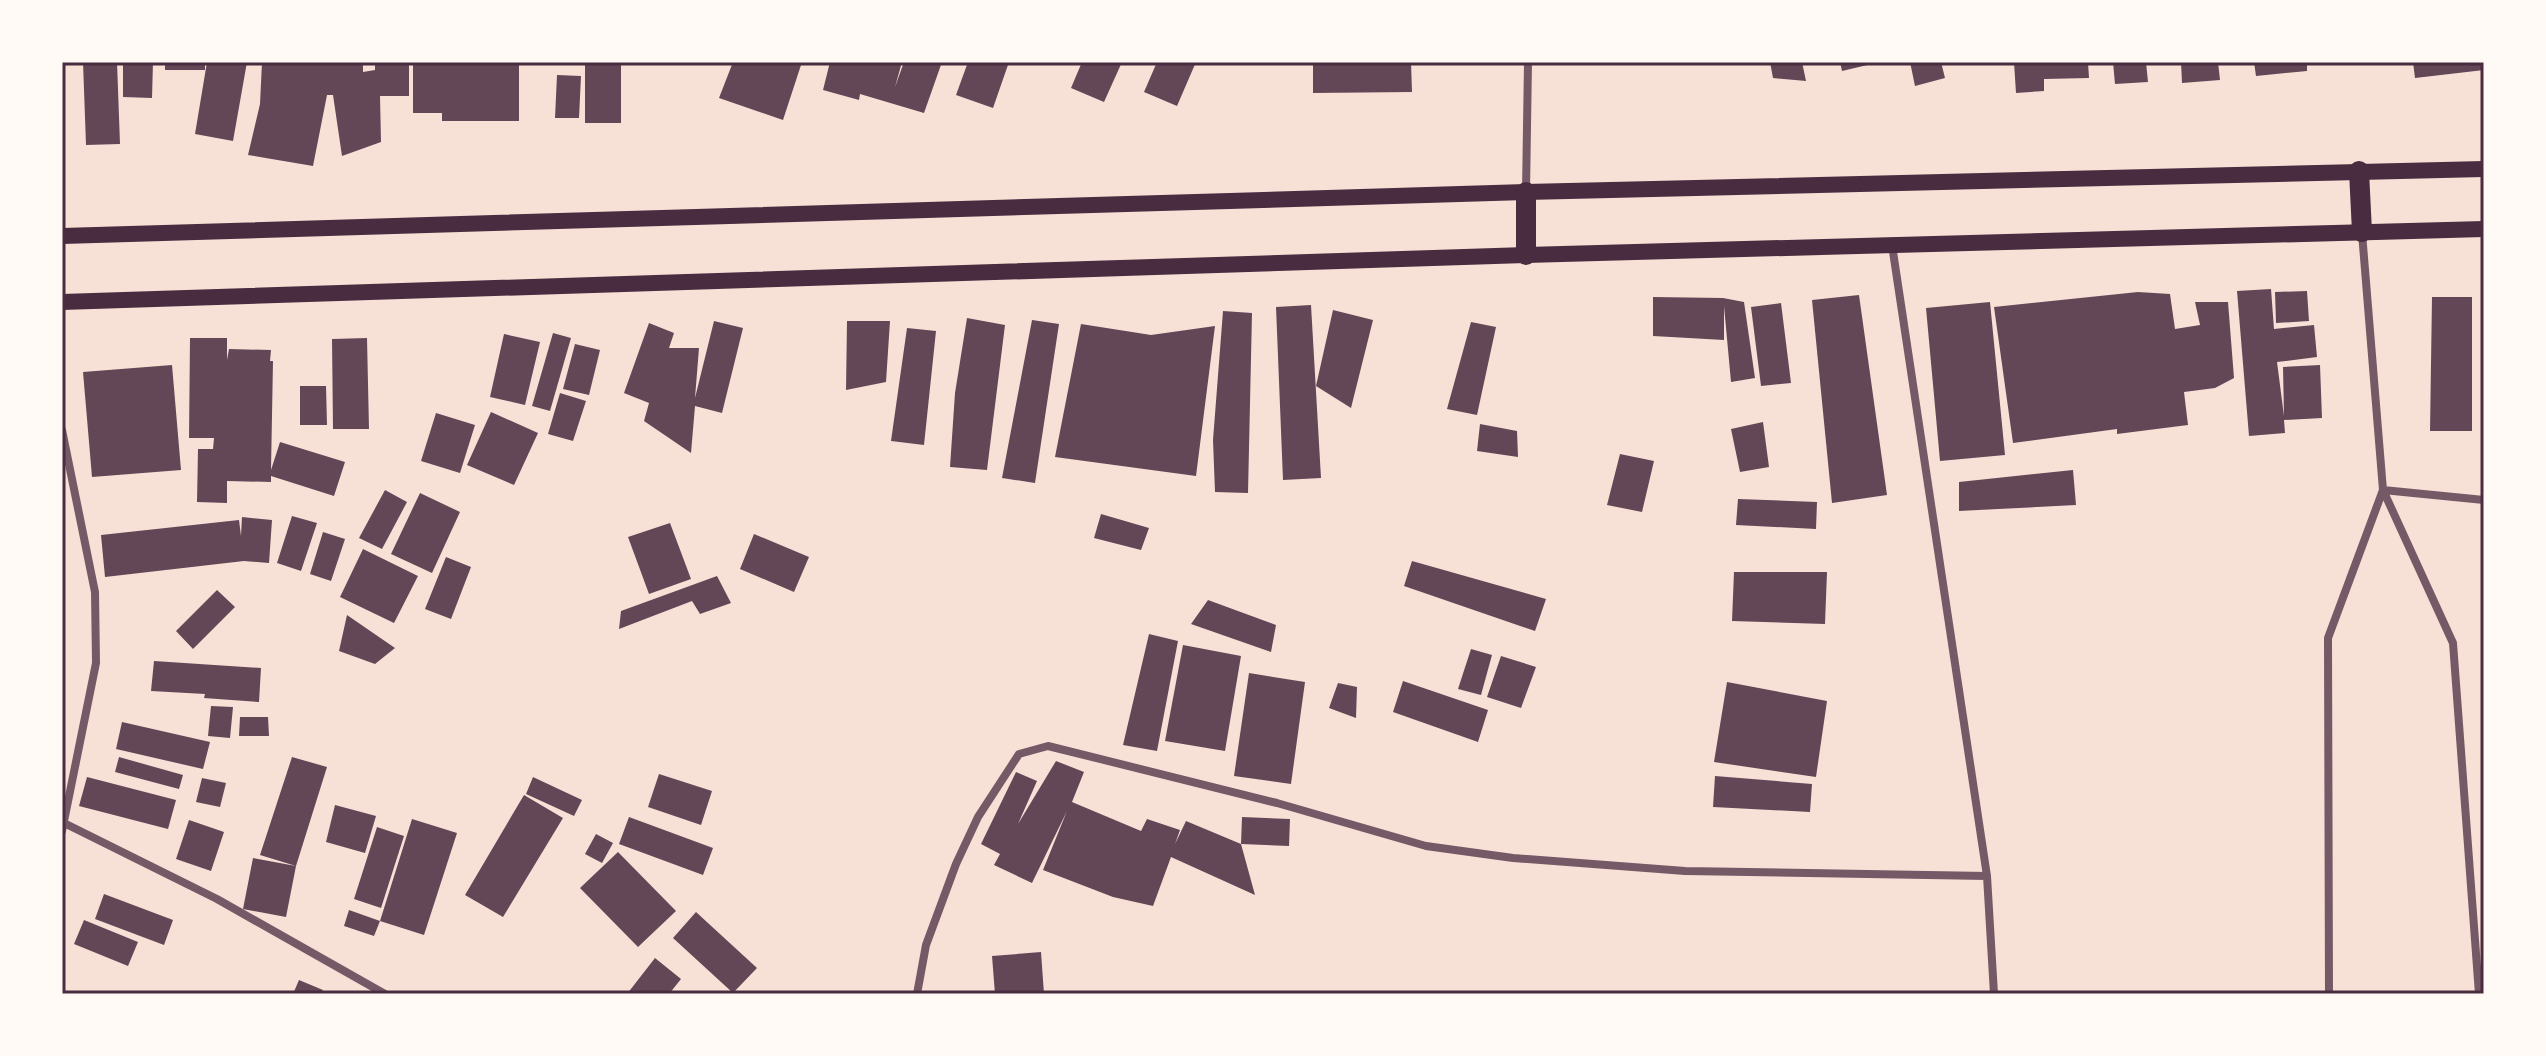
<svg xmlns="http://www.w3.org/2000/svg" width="2546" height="1056" font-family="'Times New Roman',serif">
<rect width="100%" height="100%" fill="#f7e1d7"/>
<!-- building -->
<path fill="#644757" d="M83,62H117L120,144L86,145Z
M123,62H153L152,98L123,97Z
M165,62H205V70H165Z
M207,62H247L233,141L195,134Z
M262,62L363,63V72L375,70V62H409V96H380L381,142L342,156L333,95H327L313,166L248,155L260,104Z
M413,62H519V121H442V113H413Z
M585,62H621V123H585Z
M733,62H802L783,120L719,98Z
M830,62H902L895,87L904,62H942L924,113L860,94L859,100L823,90Z
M968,62H1009L993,108L956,95Z
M1082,62H1122L1104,102L1071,88Z
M1157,62H1196L1177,106L1144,92Z
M1313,62H1411L1412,92L1313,93Z
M1770,62H1802L1806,81L1773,78Z
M1840,62H1876V63L1842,71Z
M1910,62H1941L1945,78L1915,86Z
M2014,62H2088L2089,78L2044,79V91L2016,93Z
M2113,62H2146L2148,82L2115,84Z
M2181,62H2218L2220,80L2182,83Z
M2254,62H2307V71L2256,76Z
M2413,62H2483L2484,70L2415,78Z
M557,75L581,76L579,118H555Z
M2271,289L2274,329L2314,325L2317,357L2277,362L2284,416L2283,367L2320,365L2322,418L2284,420L2285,433L2249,436L2237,291Z
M2307,291L2309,321L2276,323L2275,292Z
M2138,292L2170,294L2175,329L2200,325L2195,302H2228L2234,378L2215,388L2184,392L2188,425L2117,434V429L2013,443L1994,307Z
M1859,295L1887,495L1832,503L1812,300Z
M1653,297L1723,298L1744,302L1755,378L1731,382L1724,306V340L1653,336Z
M2432,297H2472V431H2430Z
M1990,302L2005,455L1940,461L1926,308Z
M1781,303L1791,383L1761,386L1751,307Z
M1311,305L1321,478L1283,480L1276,307Z
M1333,310L1373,320L1351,408L1316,386Z
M1223,311L1252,313L1248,493L1215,492L1213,440Z
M967,318L1005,325L987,470L950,467L955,393Z
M1032,320L1059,324L1035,483L1002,478Z
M714,321L743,328L722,413L695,406L691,453L644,421L649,403L624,393L649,323L674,333L669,348H699L695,398Z
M847,321H890L886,382L846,390Z
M1471,322L1496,327L1477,415L1447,409Z
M1081,324L1151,335L1215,326L1196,476L1055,457Z
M907,328L936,331L924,445L891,441Z
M553,333L571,338L550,411L532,406Z
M504,334L540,342L525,405L490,397Z
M190,338H227V360L229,349L271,350L270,361H273L271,470L280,442L345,462L334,496L271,476V482L227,481V503L197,502L198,449H213L214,438H189Z
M367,338L369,429H333L332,339Z
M575,344L600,350L589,395L563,389Z
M172,365L181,470L92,477L83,372Z
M300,386H326L327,425H300Z
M560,393L586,401L573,441L548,434Z
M491,412L538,433L514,485L467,465Z
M436,413L475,425L460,473L421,461Z
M1763,422L1769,467L1740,472L1731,429Z
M1480,424L1517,431L1518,457L1477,451Z
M1620,454L1654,461L1642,512L1607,505Z
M2073,470L2076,505L1959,511V482Z
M385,490L407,502L382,549L359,538Z
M420,493L460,512L432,573L391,554Z
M1738,499L1817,502L1816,529L1736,525Z
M1101,514L1149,528L1141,550L1094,538Z
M292,516L317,523L301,571L277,563Z
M242,517L272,520L269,563L244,561L105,577L101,535L239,520L241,536Z
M670,523L691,579L649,594L628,537Z
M323,532L345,539L331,581L310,574Z
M754,534L809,557L794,592L740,569Z
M363,549L418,576L394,623L340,597Z
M446,557L471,567L451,619L425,609Z
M1412,561L1546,599L1535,631L1404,586Z
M1734,572H1827L1825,624L1732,621Z
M717,576L731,603L700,614L692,601L619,629L621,611Z
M217,590L235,607L193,649L176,631Z
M1208,600L1276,625L1271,652L1191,624Z
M347,615L395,648L375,664L339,651Z
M1149,634L1178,641L1157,751L1123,745Z
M1183,645L1241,656L1225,751L1165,741Z
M1471,649L1492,655L1481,695L1458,689Z
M1501,656L1536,667L1521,708L1487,697Z
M154,661L261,668L259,702L204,698L205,694L151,691Z
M1249,673L1305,682L1291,784L1234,776Z
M1403,681L1488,710L1478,742L1393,712Z
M1727,682L1827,701L1816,777L1714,762Z
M1338,683L1357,687L1356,718L1329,708Z
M211,706L233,707L230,738L208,736Z
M240,717H268L269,736H239Z
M122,722L210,742L203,769L116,749Z
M119,757L183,775L179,789L115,772Z
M292,757L327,767L296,866L286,917L243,909L253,858L296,866L260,855Z
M1056,761L1084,772L1072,802L1141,831L1147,819L1180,830L1175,844L1186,821L1241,844L1242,817L1290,819L1289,846L1241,844L1255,895L1171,857L1153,906L1113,897L1043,870L1067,811L1032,883L994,865L1000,854L981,844L1016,772L1037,781L1018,824Z
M659,774L712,791L701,825L648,807Z
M1715,776L1812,784L1810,812L1713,807Z
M87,777L176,800L168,829L79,806Z
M533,777L582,800L574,816L526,794Z
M202,778L226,783L220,807L196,802Z
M524,795L563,818L503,917L465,895Z
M335,805L376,816L365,853L326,842Z
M629,817L713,848L703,875L619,844Z
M412,819L457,833L424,935L380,921Z
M189,820L224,832L211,871L176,859Z
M377,827L404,836L381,908L354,899Z
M596,834L613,843L602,863L585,854Z
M618,852L676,911L638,947L580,888Z
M104,894L173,920L164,945L95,919Z
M349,910L380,921L374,936L344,926Z
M696,912L757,968L733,993L673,938Z
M84,920L138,942L128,966L74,944Z
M1041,952L1044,994H995L992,956Z
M655,958L681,979L669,994H627Z
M299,980L323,990L321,994H293Z"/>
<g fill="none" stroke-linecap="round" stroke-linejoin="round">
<!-- minor -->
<path stroke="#755966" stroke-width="8" d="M1526,191L1528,62
M2362,233L2383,490L2453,643L2479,994
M1892,245L1987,876L1994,994
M62,430L95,592L96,663L62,831
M2383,490L2484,500
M64,823L217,899L385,994
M917,994L926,945L956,864L978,817L1019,754L1048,746L1277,803L1426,846L1513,858L1685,871L1987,876
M2329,994L2328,638L2383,490"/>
<!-- secondary -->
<path stroke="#4a2c40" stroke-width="16" d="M62,236L1526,192L2484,169
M62,302L1526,255L2484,229"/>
<!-- primary -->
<path stroke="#4a2c40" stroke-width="20" d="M2359,171L2362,232
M1526,192V255"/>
</g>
<!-- border -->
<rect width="2546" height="1056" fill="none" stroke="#fffaf5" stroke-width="128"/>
<rect x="64" y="64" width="2418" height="928" fill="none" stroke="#4a2c40" stroke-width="3"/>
</svg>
